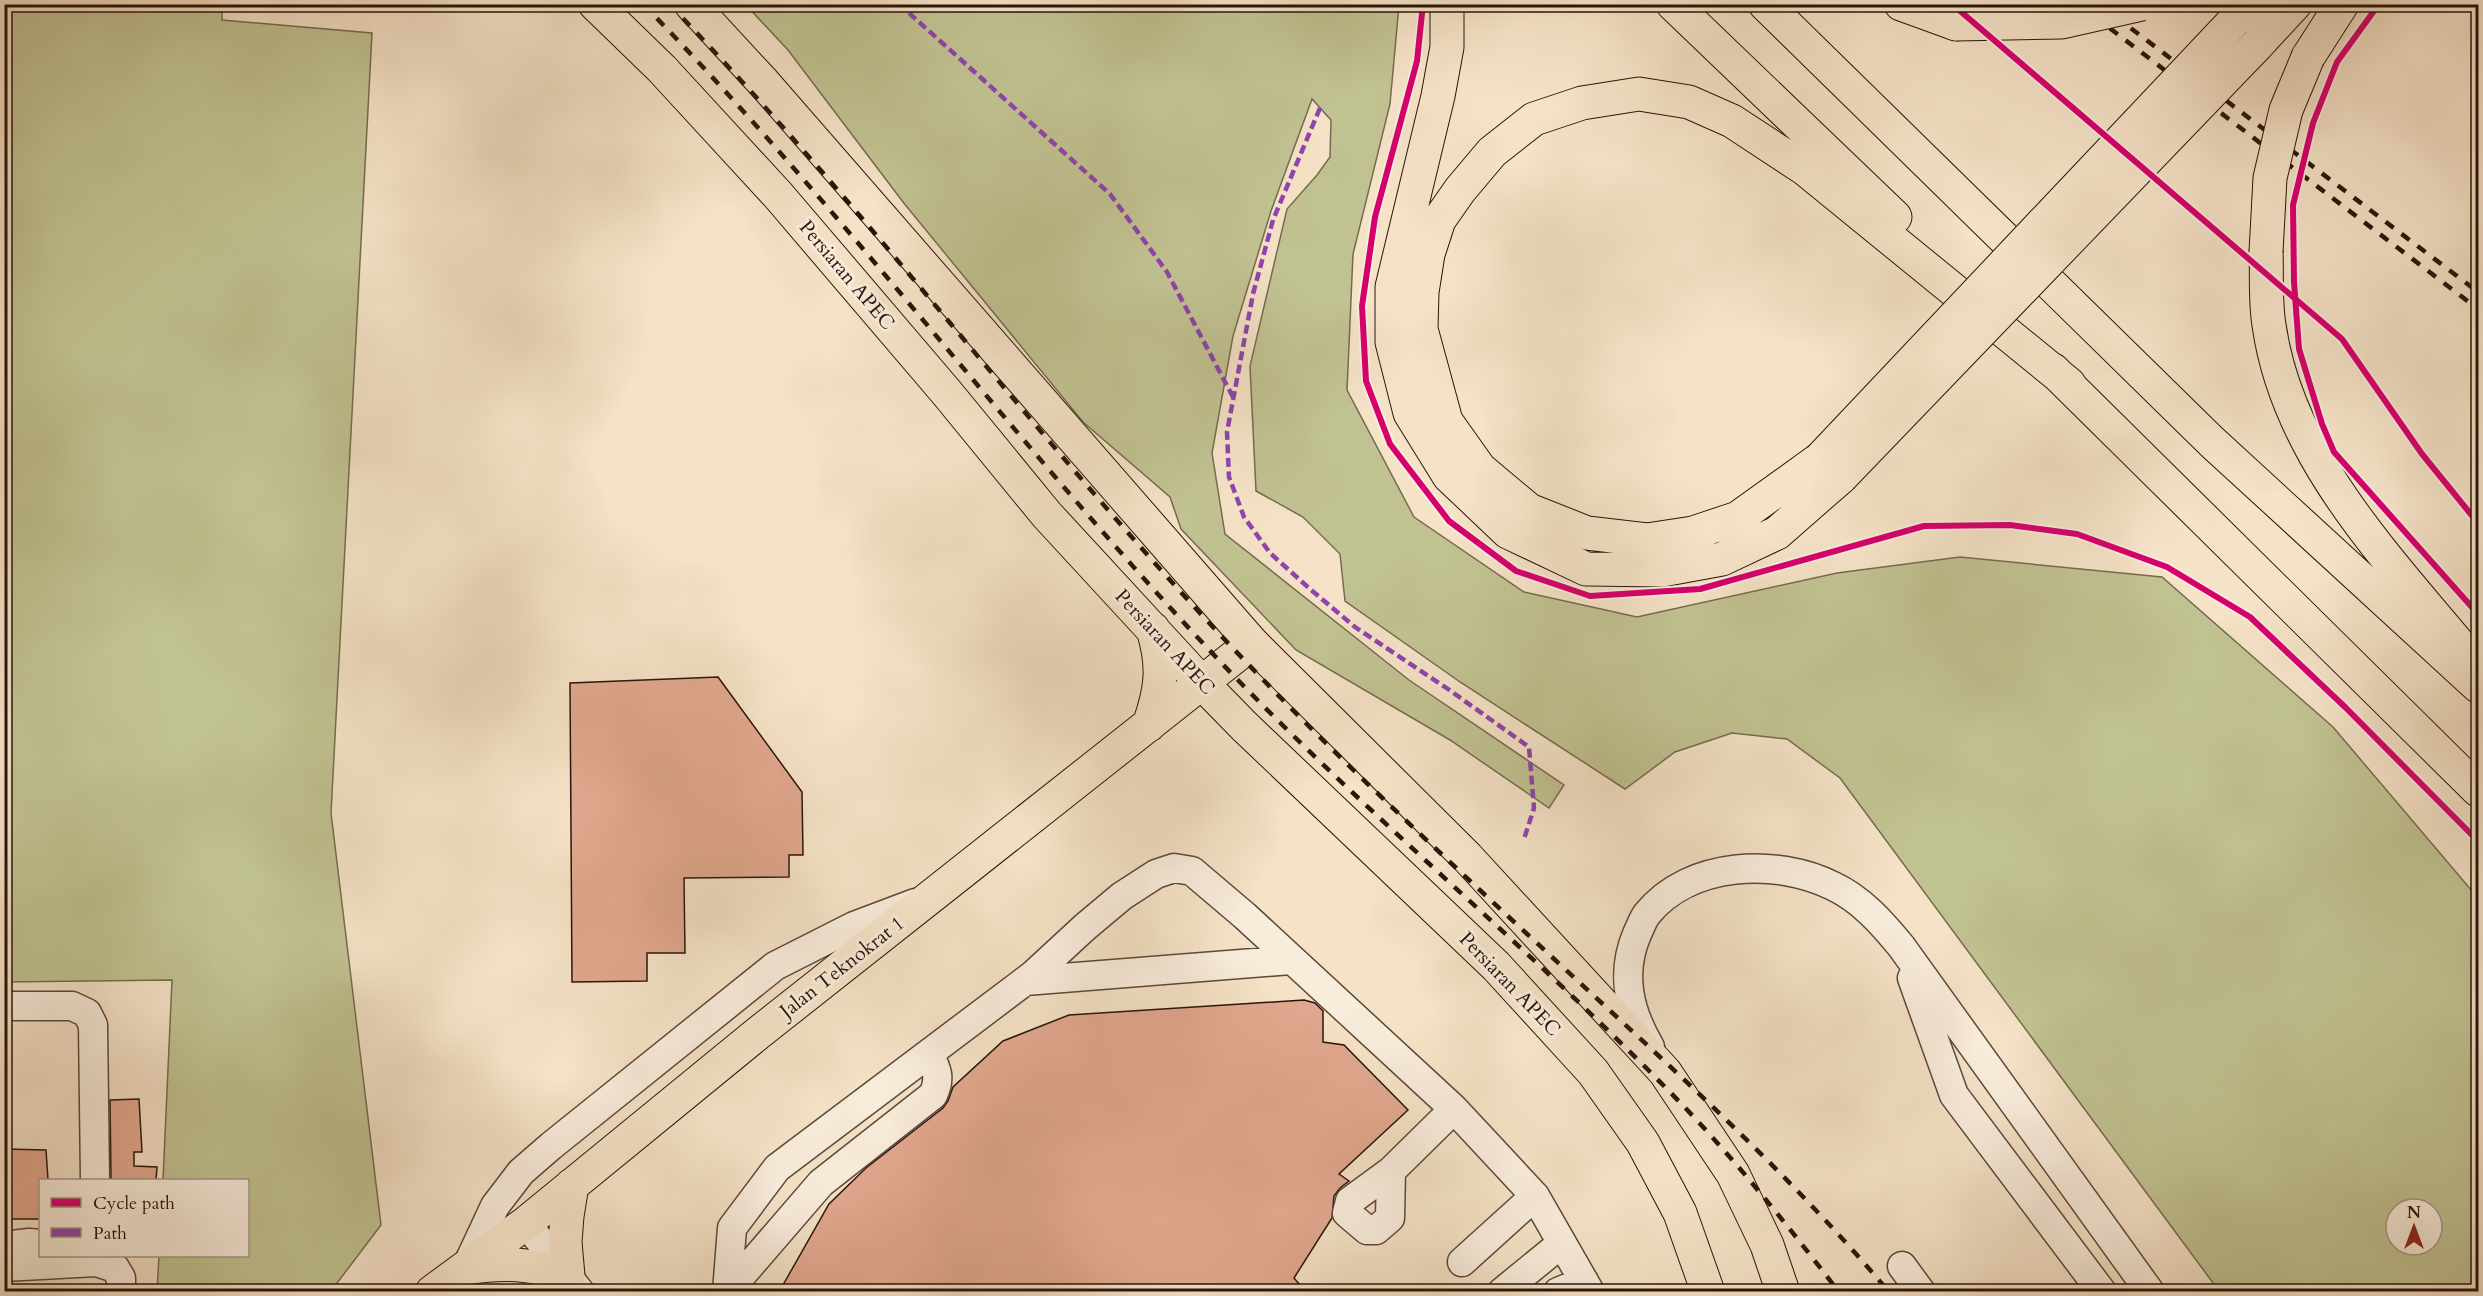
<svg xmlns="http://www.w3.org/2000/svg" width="2483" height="1296" font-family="Cardo,serif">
<rect width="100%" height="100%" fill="#f5e2c7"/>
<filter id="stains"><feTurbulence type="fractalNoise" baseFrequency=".00333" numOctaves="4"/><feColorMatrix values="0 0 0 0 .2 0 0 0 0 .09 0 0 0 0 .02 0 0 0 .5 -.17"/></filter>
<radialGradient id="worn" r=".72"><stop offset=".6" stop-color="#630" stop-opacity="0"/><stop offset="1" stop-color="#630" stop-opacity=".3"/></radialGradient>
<!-- green -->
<path fill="#c1c292" stroke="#756b4e" stroke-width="1.5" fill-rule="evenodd" d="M4,5H222V20L372,33L331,813L381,1225L331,1291H157L159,1256H248V1180H163L172,980L5,982Z
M746,5H1399L1390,104L1353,254L1347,390L1414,517L1524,592L1637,617L1837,573L1960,557L2162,577L2333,727L2478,898V1291H2219L1840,778L1787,739L1732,733L1675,752L1625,789L1460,682L1345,601L1340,554L1303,517L1256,491L1250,366L1287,209L1317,175L1330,157L1331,120L1312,99L1271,211L1233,336L1212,453L1225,534L1409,680L1564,785L1549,808L1450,740L1296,650L1181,529L1170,497L1083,422L903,202L788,50ZM2396,1209H2432V1245H2396Z"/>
<!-- building -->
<path fill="#e1a78e" stroke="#29140a" stroke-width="1.5" d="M718,677L802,792L803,855H789V877L684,878L685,953H647V981L572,982L570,683Z
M1304,1000L1315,1003L1323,1011V1042L1344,1045L1408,1110L1339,1174L1349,1181L1340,1188L1334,1196L1332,1218L1294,1278L1306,1292H779L829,1204L866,1168L943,1108L948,1101L953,1087L1003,1041L1069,1015Z
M139,1099L142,1152H134V1166L157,1167L156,1180H111L110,1100Z
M4,1149L46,1150L48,1180H40V1219H4Z"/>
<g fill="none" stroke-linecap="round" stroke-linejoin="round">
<defs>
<path id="minor" d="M1912,978L1954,1095L2102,1292
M1025,981L1291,960
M4,1006H72L87,1013L93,1025L95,1180
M1650,1047C1629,1011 1620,974 1637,934C1640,928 1643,919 1647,914C1690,861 1777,858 1833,886C1861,899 1882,923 1901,946L2150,1292
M1391,1171L1390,1218L1376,1230H1367L1347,1213L1350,1201L1391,1171L1454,1109
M526,1223L580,1292
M4,1246L29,1243L40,1244
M1462,1262L1535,1196
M1902,1266L1921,1292
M4,1267L96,1262L115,1268L121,1278V1292
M466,1268L495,1206L521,1172L551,1146L775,966L854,926L915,903
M727,1292L732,1228L777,1168L1033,975L1085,927L1122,896L1156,874L1174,868L1192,871L1245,916L1454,1109L1535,1196L1590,1292
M727,1292L821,1183L933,1095C941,1078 937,1069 929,1054
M1502,1292L1562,1243
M1558,1292L1584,1281"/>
<path id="major" d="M595,4L662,69L778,195L947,393L1047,515L1201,682L1244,726L1496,966L1593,1072L1643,1143L1680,1213L1708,1292
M691,4L764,83L1252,643L1467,857L1665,1072L1733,1174L1767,1245L1783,1292
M2234,21L2252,4
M2257,45L2295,4
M1149,725C1162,688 1164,666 1153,629
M466,1268C505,1262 530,1263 568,1276L565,1242L567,1216L572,1185
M432,1292L526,1223L757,1034L1252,643"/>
<path id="highway" d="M1447,4V47L1438,96L1392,287V342L1410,413L1449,476L1508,532L1586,569L1662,570L1722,559L1777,533L1841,477
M1673,4L1895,217
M1765,4L2212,442L2478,686
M1901,4L1956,24
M2308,57L2342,4
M2266,252C2267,276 2265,301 2269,325C2287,453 2382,552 2461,647
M2053,370L2478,790
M1820,459L1738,518L1693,533L1647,540L1587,533L1529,510L1480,469L1446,421L1421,329L1422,292L1428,254L1439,220L1460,190L1492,152L1534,119L1582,103L1639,94L1689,102L1732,121L1805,169L2069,384"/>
</defs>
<!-- minor casing -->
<use href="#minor" stroke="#5c4839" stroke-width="31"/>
<!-- major casing -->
<use href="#major" stroke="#29140a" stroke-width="35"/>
<!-- highway casing -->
<use href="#highway" stroke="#29140a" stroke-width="35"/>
<!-- minor -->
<use href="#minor" stroke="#f8ecdb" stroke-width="28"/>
<!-- major -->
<use href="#major" stroke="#f5e2c7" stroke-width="33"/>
<!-- highway -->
<use href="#highway" stroke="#f5e2c7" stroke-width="33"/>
<!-- rail -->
<path stroke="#29140a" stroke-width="4.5" stroke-dasharray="10 10" stroke-linecap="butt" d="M643,4C845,211 1016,445 1214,655C1358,808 1521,940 1667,1089C1730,1153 1785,1222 1839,1292
M669,4C866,207 1033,436 1227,642C1343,765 1469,880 1593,995C1695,1089 1799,1185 1889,1292
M2078,4L2478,309
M2099,4L2478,292"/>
<defs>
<path id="major-bridge" d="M1820,459L2234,21
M1841,477L2257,45"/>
<path id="highway-bridge" d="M1956,24L2062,22L2142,4
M2266,252L2270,178L2286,110L2308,57"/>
</defs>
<!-- major-bridge casing -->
<use href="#major-bridge" stroke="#29140a" stroke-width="35" stroke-linecap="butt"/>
<!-- highway-bridge casing -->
<use href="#highway-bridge" stroke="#29140a" stroke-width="35" stroke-linecap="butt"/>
<!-- major-bridge -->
<use href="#major-bridge" stroke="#f5e2c7" stroke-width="33"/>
<!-- highway-bridge -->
<use href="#highway-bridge" stroke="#f5e2c7" stroke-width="33"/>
<!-- quiet -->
<path stroke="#8e44ad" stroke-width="4.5" stroke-dasharray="9 4.5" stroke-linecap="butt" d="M899,4L1110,194L1167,272L1233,397
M1320,108L1273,220L1253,294L1227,432L1229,477L1244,517L1270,553L1310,589L1355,627L1448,689L1529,747L1534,808L1524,839"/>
<defs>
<path id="cycleway" d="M1423,4L1417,61L1375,217L1362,306L1366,381L1390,444L1449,521L1516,571L1590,596L1700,589L1924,526L2010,525L2077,534L2167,567L2250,617L2345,707L2478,841
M1952,4L2342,339L2422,454L2478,523
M2379,4L2337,62L2313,123L2293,205L2294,282L2299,349L2322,424L2334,452L2478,614"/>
</defs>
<!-- cycleway casing -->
<use href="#cycleway" stroke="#f8ecdb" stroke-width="10"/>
<!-- cycleway -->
<use href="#cycleway" stroke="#d6006c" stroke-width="6"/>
</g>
<g text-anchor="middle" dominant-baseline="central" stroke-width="6" stroke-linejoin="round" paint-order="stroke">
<!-- street labels -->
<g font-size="20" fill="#29140a" stroke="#f8ecdb">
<text transform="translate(847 275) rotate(50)">Persiaran APEC</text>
<text transform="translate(1165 642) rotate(47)">Persiaran APEC</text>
<text transform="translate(842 967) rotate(-38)">Jalan Teknokrat 1</text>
<text transform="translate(1510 984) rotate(46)">Persiaran APEC</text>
</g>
</g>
<!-- margin -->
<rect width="2483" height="1296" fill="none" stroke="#f5e2c7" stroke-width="24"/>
<rect x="6" y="6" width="2471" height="1284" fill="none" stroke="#29140a" stroke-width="3"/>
<rect x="12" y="12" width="2459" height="1272" fill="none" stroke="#29140a" stroke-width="1.5"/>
<!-- legend -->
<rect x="39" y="1179" width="210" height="78" fill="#f8ecdb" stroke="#a59687" stroke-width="1.5"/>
<rect x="51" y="1198" width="30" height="9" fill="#d6006c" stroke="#a59687" stroke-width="1.5"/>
<text x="93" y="1209" font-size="18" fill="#29140a">Cycle path</text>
<rect x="51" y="1228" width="30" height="9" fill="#8e44ad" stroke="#a59687" stroke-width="1.5"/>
<text x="93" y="1239" font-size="18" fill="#29140a">Path</text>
<!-- north arrow -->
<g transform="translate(2414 1227)"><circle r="28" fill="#f8ecdb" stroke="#a59687" stroke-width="1.5"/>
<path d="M0-4.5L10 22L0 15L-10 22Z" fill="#8f2418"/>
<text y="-9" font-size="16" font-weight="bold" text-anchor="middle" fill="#29140a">N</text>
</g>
<rect width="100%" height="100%" filter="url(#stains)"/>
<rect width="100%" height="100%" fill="url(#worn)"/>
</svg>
